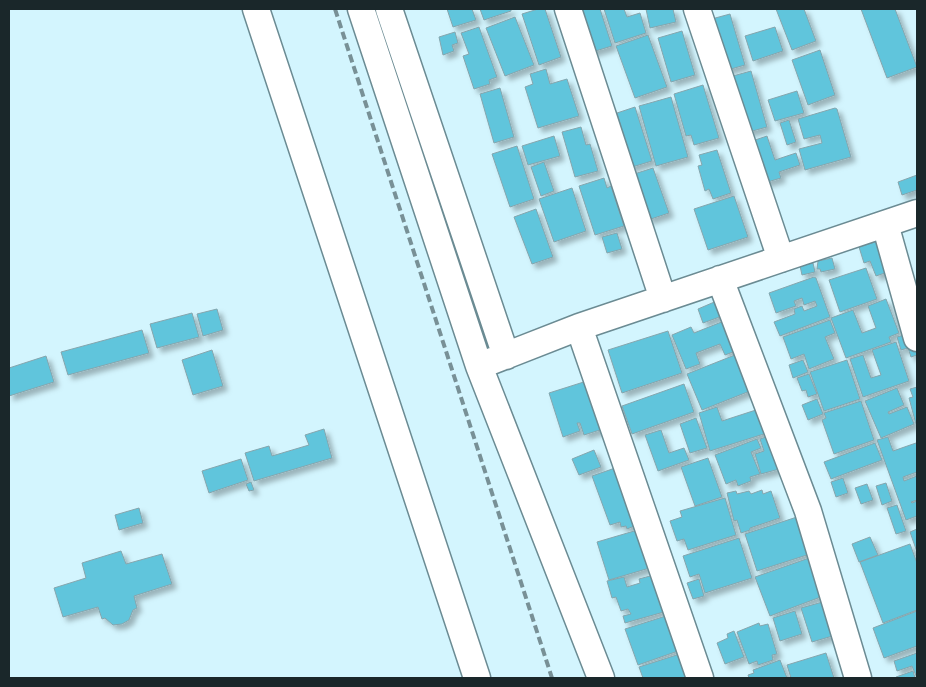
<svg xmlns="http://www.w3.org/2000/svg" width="926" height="687" font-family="'Sofia Sans Condensed',sans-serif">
<defs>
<filter id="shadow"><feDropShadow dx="4.5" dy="4.5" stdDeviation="2.5" flood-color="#0004"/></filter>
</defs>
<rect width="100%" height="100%" fill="#d3f5fe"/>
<!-- building -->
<path fill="#60c5dc" stroke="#85a5ad" filter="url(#shadow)" d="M447,9H472L476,20L453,27Z
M480,9H511V11L484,20Z
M538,9H545L561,57L539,65L522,14Z
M575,9H600L612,46L589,53Z
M604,9H624L627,17L640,13L646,33L615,43Z
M646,9H673L676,22L650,28Z
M776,9H804L816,41L792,50Z
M861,9H895L917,67L887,78Z
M730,14L745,65L724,71L708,20Z
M515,17L534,65L505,76L486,28Z
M479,27L497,77L489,80L490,84L474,89L463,56L469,54L461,33Z
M775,27L783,51L753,61L745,36Z
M682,31L695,75L671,82L658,38Z
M455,32L458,43L452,45L454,51L443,55L439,37Z
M648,35L667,87L635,98L616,46Z
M820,50L835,95L808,105L792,60Z
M546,69L550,84L567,79L579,116L538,128L525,87L533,84L530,74Z
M751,71L767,127L738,135L722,79Z
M703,85L719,138L694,145L691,135L686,136L674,94Z
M500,88L514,137L494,143L480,94Z
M797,91L804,113L775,121L768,100Z
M671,97L688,157L656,166L639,106Z
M635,107L652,161L629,168L616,126L620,124L617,113Z
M835,108L837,109L851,157L805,170L799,149L822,143L820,135L804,139L798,119Z
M789,120L796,142L787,145L780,123Z
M581,127L586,145L590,144L598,171L575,177L562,132Z
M554,136L560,156L528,165L522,146Z
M767,136L775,160L796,153L800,165L779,172L781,178L764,183L749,142Z
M517,146L534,199L510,207L492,154Z
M717,150L731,193L713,199L709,189L705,191L698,166L702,165L699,155Z
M544,162L554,191L541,196L531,167Z
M653,168L669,213L648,220L631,175Z
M917,175V190L902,195L898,182Z
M604,178L607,188L611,186L624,226L595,235L579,186Z
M572,188L586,231L554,242L539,199Z
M734,196L748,237L708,250L694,209Z
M536,209L553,257L532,264L514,217Z
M617,233L622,249L607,253L602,237Z
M884,239L894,270L876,276L870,261L864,263L859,247Z
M832,258L835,269L821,272L820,269H817L818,261Z
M813,263L815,272L802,275L800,266Z
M866,268L877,299L840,312L829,280Z
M814,277L816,278L830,317L780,336L774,322L795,314L794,309L802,306L804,311L817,306L815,301L804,305L802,298L794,301L796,306L776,313L769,293Z
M886,299L899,333L889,337L891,342L846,358L831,318L853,310L862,333L876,328L868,306Z
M719,300L725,315L703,323L698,309Z
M217,309L223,330L203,336L197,314Z
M192,313L199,337L157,348L150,324Z
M729,319L741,349L725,355L720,344L696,353L700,364L686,369L672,335L691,327L694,333Z
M830,320L835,333L825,337L834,359L809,369L804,354L791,359L783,337Z
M142,330L149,353L68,375L61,352Z
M668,331L682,373L622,393L608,350Z
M911,333L917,355L911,357L908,348L901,350L897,337Z
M896,342L909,381L863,397L850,359L863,355L871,378L881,375L872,350Z
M212,350L223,386L193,395L182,360Z
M740,353L755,389L702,410L687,374Z
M46,356L54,382L9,396V368Z
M803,360L808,372L793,378L789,365Z
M847,360L860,399L824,411L810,372Z
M809,374L817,394L808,397L806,390L802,391L797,378Z
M590,380L603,429L584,435L580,423H577L580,431L563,437L549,393Z
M684,384L694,412L632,434L622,406Z
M917,387V424H916L909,398L913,397L910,389Z
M897,388L904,405L888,412L889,414L907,407L914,424L881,438L865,401Z
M817,399L823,414L808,420L802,405Z
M861,401L874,440L834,454L822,420L826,418L824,413Z
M717,407L722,421L759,409L767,433L710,451L699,413Z
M696,418L707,448L690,453L680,424Z
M324,429L332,458L254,481L245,453L269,446L272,456L309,445L305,435Z
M661,430L669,453L684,448L689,460L658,471L645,435Z
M769,436L783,468L761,474L755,454L764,451L760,439Z
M888,437L893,451L916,443L917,446V472L903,477L904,481L917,476V500L911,502L912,503L917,501V516L906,520L877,440Z
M757,439L761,448L751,452L760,474L750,477L751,481L738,486L736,480L726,484L715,455Z
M875,443L882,460L831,479L824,462Z
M594,450L601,467L579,475L572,459Z
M708,458L722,497L695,506L681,467Z
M241,459L248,480L209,493L202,471Z
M621,466L642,523L627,529L626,526L621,527L620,522L610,525L592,476Z
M843,478L848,493L836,497L831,482Z
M251,482L254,490L249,491L246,484Z
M886,483L892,501L882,505L876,486Z
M867,484L873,500L861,504L855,488Z
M762,490L763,494L771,491L780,518L750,528V530L741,533L737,520L734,521L727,493L736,491L737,494L749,491L751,494Z
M725,498L736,535L688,550L684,539L677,541L670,521L682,517L680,511Z
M897,505L906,531L896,534L887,508Z
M139,508L143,523L119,530L115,515Z
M797,517L810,554L757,571L745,534Z
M641,529L653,567L609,580L597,542Z
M917,529V552L910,532Z
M870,537L878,555L859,562L852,544Z
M739,538L752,578L705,593L699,574L690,577L683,556Z
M910,544L917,563V610L883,623L860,562Z
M121,551L126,564L162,554L172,584L134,596L137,608L133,610L129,620L122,624L113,625L105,618L102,619L98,607L63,617L54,588L86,578L82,563Z
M812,557L826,595L770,616L755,577Z
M661,573L671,610L625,623L623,616L631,614L628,609L621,611L616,597L612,598L607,581L624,577L627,587L640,583L639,579Z
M699,579L704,596L693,599L687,583Z
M826,601L836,635L812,642L801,608Z
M795,611L802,634L780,641L773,618Z
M917,611V646L884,658L873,628Z
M669,615L681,650L638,665L625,629Z
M759,623L760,626L768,624L777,654L772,655L773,660L758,665L757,661L749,664L737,632Z
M734,631L744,657L725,664L717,643L728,638L727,634Z
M683,653L692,678H643L639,667Z
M826,653L834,678H791L787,665Z
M917,653V678L912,666L897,671L894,661Z
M780,660L787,678H749L748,675L754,673L753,670Z
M913,671L915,678H896V677Z"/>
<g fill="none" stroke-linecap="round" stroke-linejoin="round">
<defs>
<path id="minor" d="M256,9L477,678
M361,9L479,366L601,678
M389,9L506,356
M568,9L663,299
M697,9L781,259
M885,224L917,338
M720,279L808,511L858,678
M579,327L700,678
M479,366L579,327L917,213"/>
</defs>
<!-- minor casing -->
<use href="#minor" stroke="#6b8b93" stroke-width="29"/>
<!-- minor -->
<use href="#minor" stroke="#fff" stroke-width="26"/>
<!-- rail -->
<path stroke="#789096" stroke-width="4" stroke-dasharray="8 4" stroke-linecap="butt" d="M335,9L552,678"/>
</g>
<!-- border -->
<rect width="926" height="687" fill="none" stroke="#1a272a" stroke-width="20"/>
</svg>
